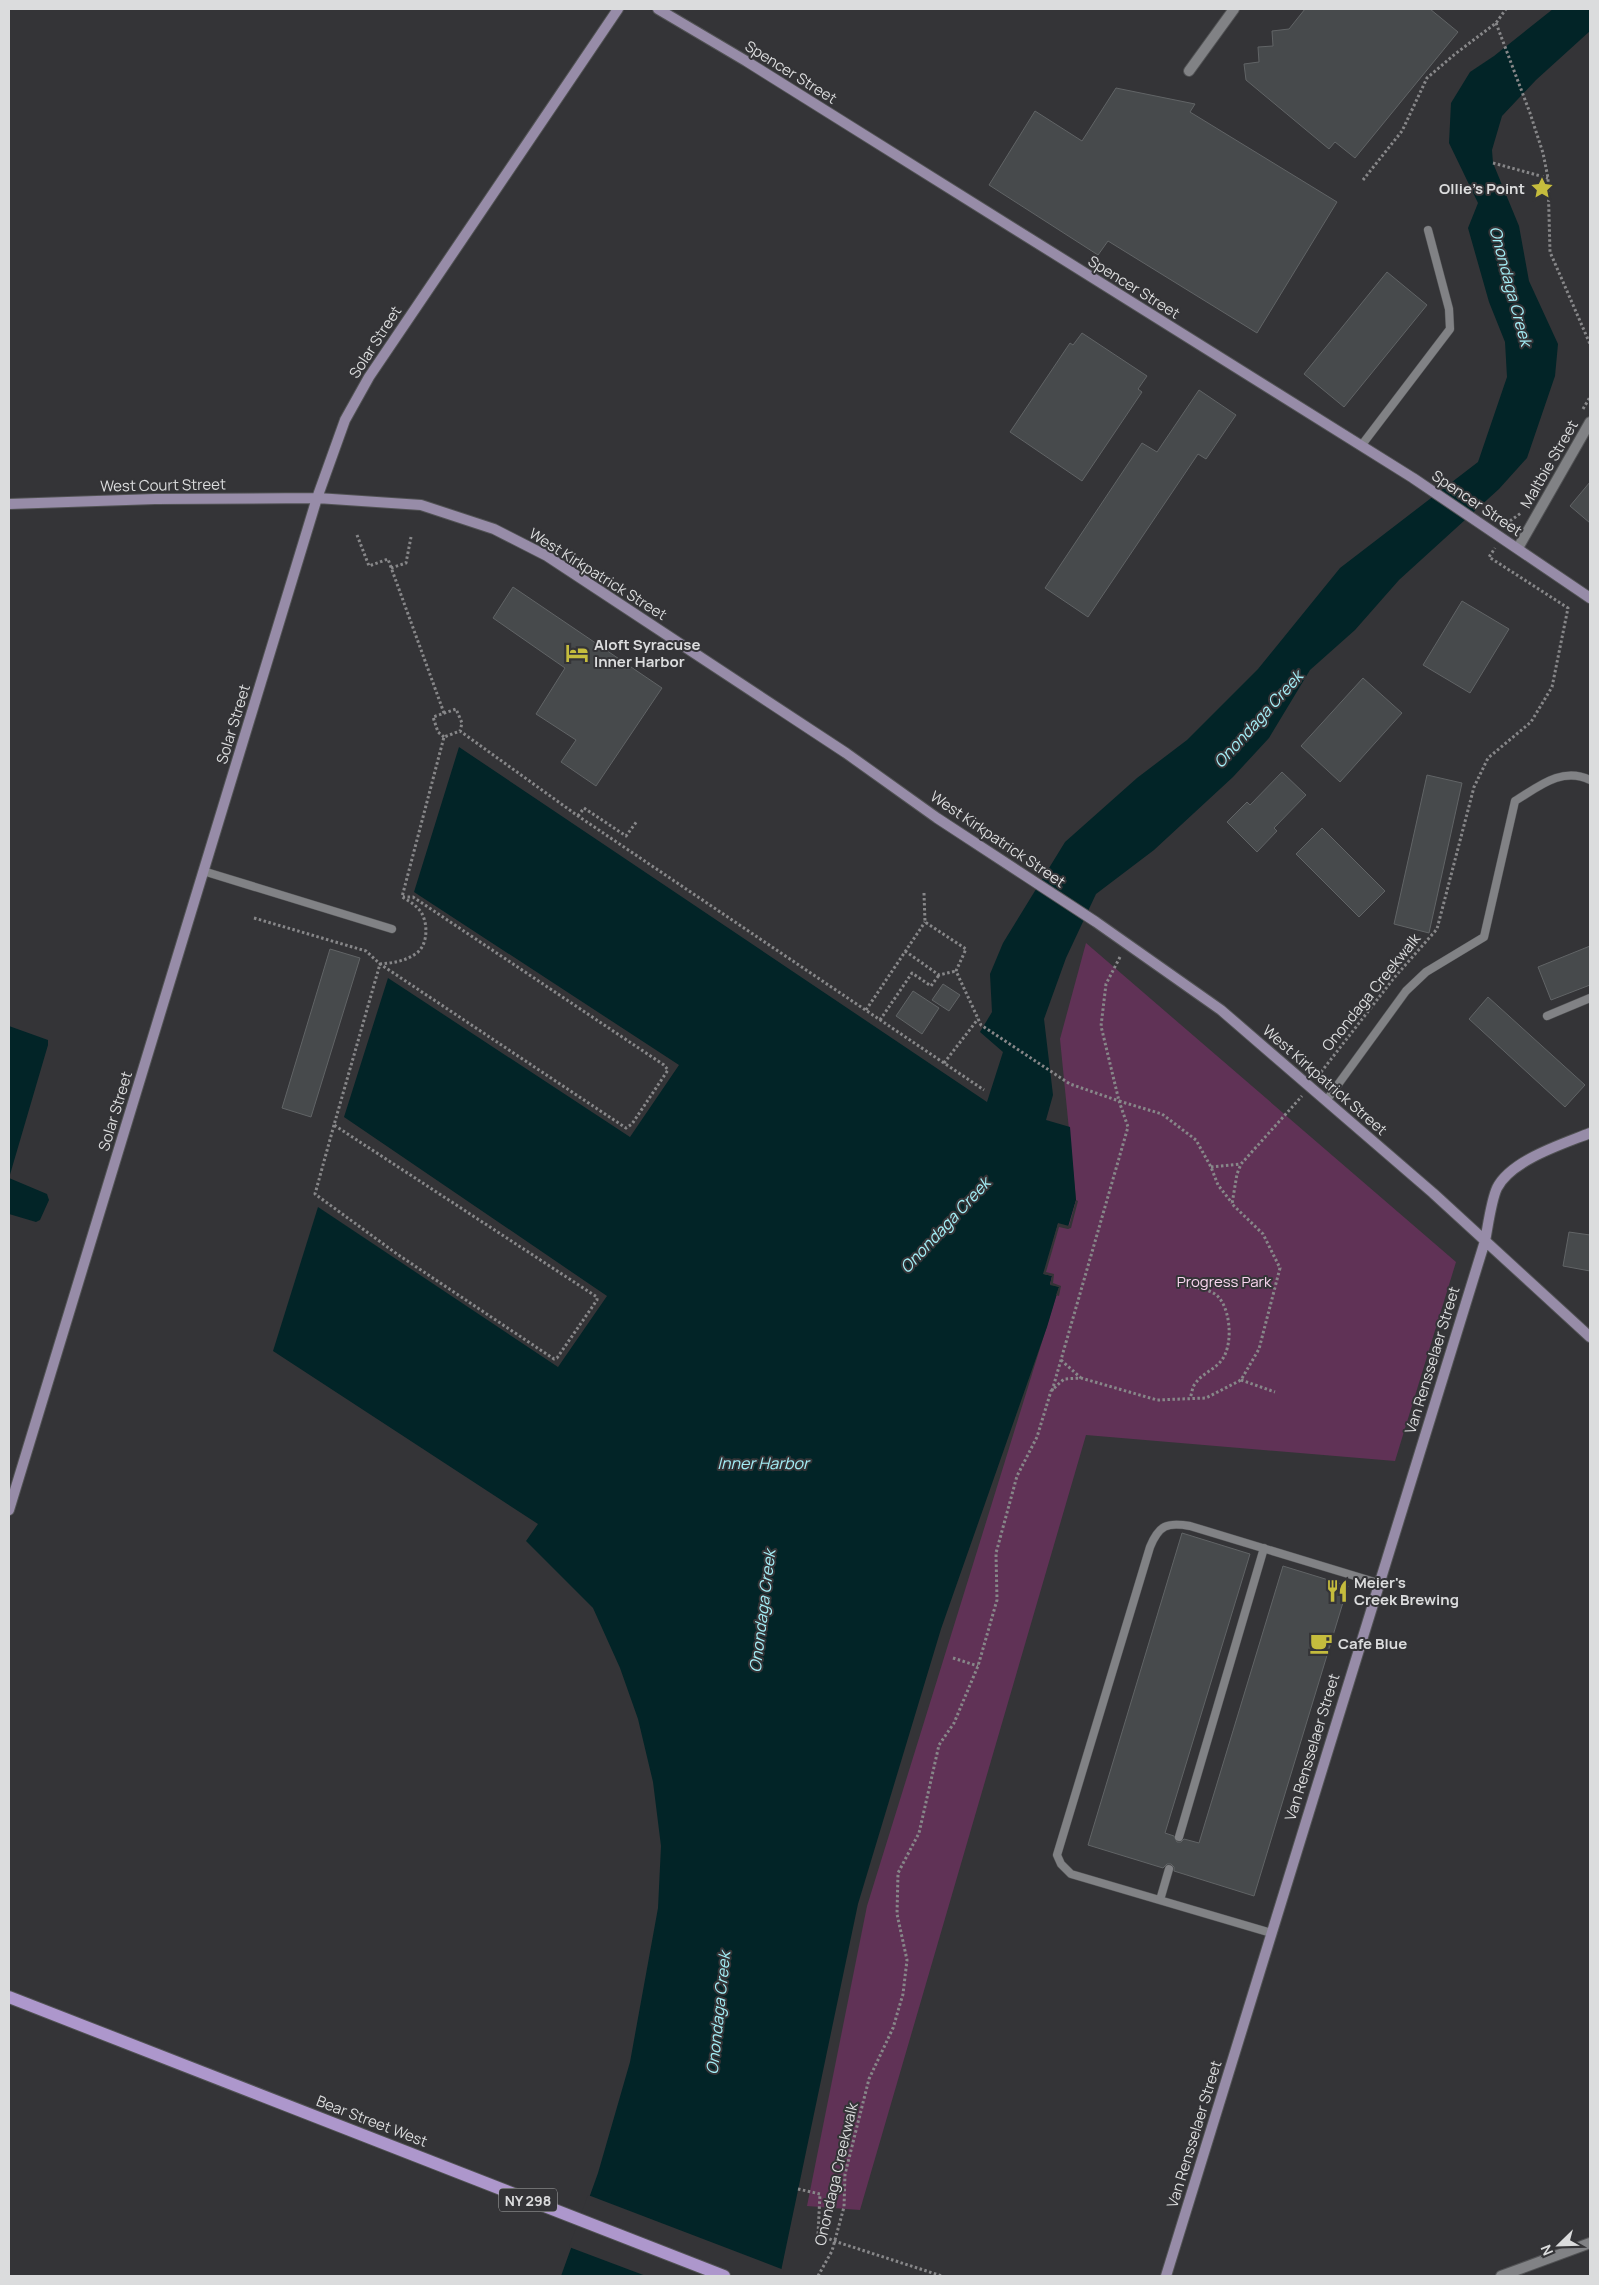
<svg xmlns="http://www.w3.org/2000/svg" width="1599" height="2285" font-family="Manrope,sans-serif">
<rect width="100%" height="100%" fill="#343437"/>
<!-- green -->
<path fill="#603256" d="M1086,943L1456,1262L1395,1461L1086,1435L860,2210L807,2206L867,1906L1059,1287L1050,1285L1043,1274L1058,1223L1076,1200L1060,1039Z"/>
<!-- water -->
<path fill="#022427" d="M1553,9H1590V31L1536,80L1502,116L1492,150L1493,163L1519,226L1529,281L1558,344L1555,376L1527,458L1499,489L1399,580L1355,630L1310,670L1269,738L1233,777L1154,850L1096,894L1066,958L1044,1019L1053,1095L1046,1120L1070,1127L1076,1200L1068,1227L1058,1224L1044,1274L1052,1276L1050,1284L1059,1287L1047,1327L941,1629L858,1904L780,2276H561L598,2173L630,2062L658,1908L661,1846L653,1782L638,1719L620,1668L593,1608L526,1541L538,1524L273,1351L318,1207L558,1367L607,1296L344,1117L388,978L630,1137L679,1065L414,892L459,747L987,1102L1003,1052L980,1032L992,1012L990,974L1003,943L1065,842L1137,778L1187,740L1258,669L1340,568L1478,462L1507,377L1505,342L1489,302L1468,228L1478,203L1449,143L1451,103L1470,72L1494,56Z
M9,1026L48,1040V1045L9,1178L47,1194L49,1200L40,1220L36,1222L9,1214Z"/>
<!-- pier -->
<path fill="#343437" d="M1076,1200L1078,1201L1071,1228L1068,1229L1059,1227L1046,1272L1054,1274L1053,1283L1061,1286L1059,1296L1056,1295L1059,1287L1050,1285L1052,1276L1043,1274L1058,1223L1069,1226Z
M588,2195L784,2270L782,2276H646L569,2247Z"/>
<!-- building -->
<path fill="#474a4c" stroke="#616466" d="M1305,9H1430L1458,32L1355,158L1335,142L1329,149L1246,80L1244,64L1259,62L1258,47L1273,46L1272,31L1289,29Z
M1116,88L1195,104L1190,112L1337,202L1257,333L1108,241L1098,255L989,185L1035,111L1082,141Z
M1387,272L1427,305L1344,407L1304,374Z
M1082,333L1147,376L1138,389L1142,392L1082,481L1010,432L1070,343L1073,345Z
M1199,390L1236,415L1206,459L1198,454L1088,617L1045,588L1142,443L1157,452Z
M1590,482V523L1570,506Z
M513,587L662,688L596,786L561,762L576,740L536,714L565,668L493,618Z
M1462,601L1509,629L1470,693L1423,665Z
M1363,678L1402,713L1340,782L1301,746Z
M1282,772L1306,795L1274,828L1277,831L1257,852L1227,822L1247,802L1250,805Z
M1427,775L1462,783L1429,933L1394,924Z
M1322,828L1385,891L1359,917L1296,854Z
M1590,946V985L1551,1000L1538,967Z
M330,949L360,958L311,1117L282,1108Z
M943,984L960,995L949,1011L932,1000Z
M913,991L939,1008L922,1034L896,1016Z
M1488,997L1585,1085L1565,1107L1469,1019Z
M1569,1232L1590,1235V1271L1563,1266Z
M1182,1533L1250,1554L1165,1833L1174,1836L1177,1842H1181L1184,1839L1199,1843L1283,1566L1348,1586L1254,1896L1174,1871V1867L1171,1864H1167L1163,1868L1088,1845Z"/>
<g fill="none" stroke-linecap="round" stroke-linejoin="round">
<defs>
<path id="lane" d="M1361,446L1450,329L1449,309L1428,230
M203,871L392,929
M1547,1016L1590,998
M1326,1101L1406,991L1426,972L1484,937L1515,801C1538,787 1562,766 1590,780
M1179,1837L1264,1548
M1160,1900L1169,1869
M1271,1933L1071,1874L1061,1864L1057,1855L1150,1547C1159,1525 1167,1522 1190,1526L1378,1583"/>
<path id="street" d="M1189,71L1234,9
M1518,548L1590,422
M1501,2276L1590,2243"/>
<path id="secondary" d="M658,9L746,61L1413,478L1590,598
M9,504L155,499L317,498L421,505L494,529L547,556L846,753L937,818L1096,922L1221,1010L1433,1193L1590,1337
M9,1510L317,498L345,420L369,377L618,9
M1166,2276L1485,1241C1488,1226 1491,1201 1497,1188C1511,1160 1563,1144 1590,1133"/>
<path id="primary" d="M9,1997L724,2276"/>
</defs>
<!-- lane casing -->
<use href="#lane" stroke="#515254" stroke-width="9"/>
<!-- street casing -->
<use href="#street" stroke="#515254" stroke-width="12"/>
<!-- secondary casing -->
<use href="#secondary" stroke="#515254" stroke-width="12"/>
<!-- primary casing -->
<use href="#primary" stroke="#515254" stroke-width="14"/>
<!-- path -->
<path stroke="#878789" stroke-width="3" stroke-dasharray="2.5 2.5" stroke-linecap="butt" d="M1496,23L1530,113L1543,153L1548,178L1550,252L1590,344
M1493,163L1548,178
M1363,180L1402,131L1427,78L1455,54L1496,23L1506,9
M1583,409L1590,397
M1507,525L1510,521L1521,513
M357,535L369,566L388,559L444,713
M391,568L406,563L411,537
M444,737L438,732L433,717L456,709L462,723L460,731
M578,816L584,808L626,836L637,821
M924,893L925,922L966,949L956,971L981,1025L1070,1084L1119,1101L1128,1127L1052,1391
M254,918L366,951L380,964L626,1128L632,1124L668,1070L664,1065L413,897H403
M905,951L939,975L956,971
M1120,957L1106,984L1101,1026L1119,1101L1162,1114L1196,1140L1211,1167L1218,1185L1232,1203
M866,1010L925,922
M880,1020L912,973L931,986L939,975
M944,1063L978,1019
M1318,1076L1394,978L1437,929L1474,787L1488,758L1531,722L1552,687L1568,608L1489,557L1495,548
M334,1125L315,1194L397,1254L554,1359L557,1358L597,1300V1297L334,1125L380,964C393,963 407,961 418,952C428,943 428,923 421,912C416,905 409,901 402,897L444,737L460,731L578,816L984,1090
M1211,1167L1240,1164
M1189,1286C1199,1289 1213,1289 1220,1299C1231,1313 1233,1347 1221,1361C1214,1370 1201,1374 1195,1384C1192,1387 1192,1394 1190,1398
M1061,1360L1081,1378
M1241,1380L1275,1392
M953,1658L978,1666
M798,2189L820,2194L818,2234L834,2241L942,2276
M818,2276L832,2251L844,2207L845,2174L869,2079L893,2028L903,1994L907,1960L897,1914L898,1873L919,1833L939,1745L954,1723L978,1666L997,1600L996,1553L1017,1476L1037,1437L1051,1391L1064,1379L1081,1378L1157,1400L1206,1398L1241,1380L1259,1349L1280,1268L1263,1234L1232,1204L1237,1174L1241,1164L1302,1096"/>
<!-- lane -->
<use href="#lane" stroke="#818285" stroke-width="8"/>
<!-- street -->
<use href="#street" stroke="#818285" stroke-width="10"/>
<!-- secondary -->
<use href="#secondary" stroke="#978ca8" stroke-width="10"/>
<!-- primary -->
<use href="#primary" stroke="#ad97cc" stroke-width="12"/>
</g>
<!-- icons -->
<defs>
<symbol id="sight-bare" viewBox="-9 -9 18 18"><path d="M0-6L1.8-2.2L6-1.7L2.9 1.2L3.7 5.4L0 3.3L-3.7 5.4L-2.9 1.2L-6-1.7L-1.8-2.2Z" fill="#c5bc3d" stroke="#343437" stroke-width="2.5" paint-order="stroke"/></symbol>
<symbol id="hotel-bare" viewBox="-9 -9 18 18"><path d="M-6-4.5h1.5V1H6V5H4.5V3h-9V5H-6ZM-4 0a1.8 1.8 0 1 1 3.6 0ZM.5 0V-2.5h3Q6-2.5 6 0Z" fill="#c5bc3d" stroke="#343437" stroke-width="2.5" paint-order="stroke"/></symbol>
<symbol id="restaurant-bare" viewBox="-9 -9 18 18"><path d="M-5-6h1v4h1v-4h1v4h1v-4h1v5L-1.5 .5V6h-2V.5L-5-1ZM5-6V6H3V1.5H1.5Q1.5-4 5-6Z" fill="#c5bc3d" stroke="#343437" stroke-width="2.5" paint-order="stroke"/></symbol>
<symbol id="cafe-bare" viewBox="-9 -9 18 18"><path d="M-5.5-4.5H6V0H3Q3 3.5 0 3.5H-2.5Q-5.5 3.5-5.5 0ZM3-3.2v2h1.7v-2ZM-6 4.5H4V6H-6Z" fill="#c5bc3d" stroke="#343437" stroke-width="2.5" paint-order="stroke"/></symbol>
</defs>
<g fill-rule="evenodd">
<use href="#sight-bare" x="1526" y="172" width="32" height="32"/>
<use href="#hotel-bare" x="561" y="637" width="32" height="32"/>
<use href="#restaurant-bare" x="1321" y="1575" width="32" height="32"/>
<use href="#cafe-bare" x="1305" y="1627" width="32" height="32"/>
</g>
<g text-anchor="middle" dominant-baseline="central" stroke-width="4" stroke-linejoin="round" paint-order="stroke">
<!-- shield labels -->
<rect fill="#343437" stroke="#a9aaab" stroke-width="1" x="499" y="2188.5" width="58" height="23" rx="4"/>
<g font-size="14" font-weight="bold" fill="#dbdcdd">
<text x="528" y="2200">NY 298</text>
</g>
<!-- street labels -->
<g font-size="15" fill="#dbdcdd" stroke="#343437">
<text transform="translate(791 72) rotate(32)">Spencer Street</text>
<text transform="translate(1134 287) rotate(32)">Spencer Street</text>
<text transform="translate(375 342) rotate(-57)">Solar Street</text>
<text transform="translate(1549 464) rotate(-60)">Maltbie Street</text>
<text transform="translate(163 485) rotate(-1)">West Court Street</text>
<text transform="translate(1477 503) rotate(34)">Spencer Street</text>
<text transform="translate(598 574) rotate(32)">West Kirkpatrick Street</text>
<text transform="translate(233 724) rotate(-73)">Solar Street</text>
<text transform="translate(998 839) rotate(34)">West Kirkpatrick Street</text>
<text transform="translate(1371 992) rotate(-51)">Onondaga Creekwalk</text>
<text transform="translate(1325 1080) rotate(41)">West Kirkpatrick Street</text>
<text transform="translate(115 1111) rotate(-73)">Solar Street</text>
<text transform="translate(1432 1360) rotate(-73)">Van Rensselaer Street</text>
<text transform="translate(1312 1747) rotate(-73)">Van Rensselaer Street</text>
<text transform="translate(372 2121) rotate(21)">Bear Street West</text>
<text transform="translate(1194 2134) rotate(-73)">Van Rensselaer Street</text>
<text transform="translate(836 2174) rotate(-77)">Onondaga Creekwalk</text>
</g>
<!-- poi labels -->
<g font-size="15" font-weight="bold" fill="#dbdcdd" stroke="#343437" text-anchor="start">
<text x="1525" y="188" text-anchor="end">Ollie's Point</text>
<text x="594" y="644">Aloft Syracuse<tspan x="594" dy="17">Inner Harbor</tspan></text>
<text x="1354" y="1582">Meier's<tspan x="1354" dy="17">Creek Brewing</tspan></text>
<text x="1338" y="1643">Cafe Blue</text>
</g>
<!-- park labels -->
<g font-size="15" fill="#f9d6ef" stroke="#343437">
<text x="1224" y="1281">Progress Park</text>
</g>
<!-- water labels -->
<g font-size="16" font-style="italic" fill="#a4eff7" stroke="#343437">
<text transform="translate(1511 286) rotate(75)">Onondaga Creek</text>
<text transform="translate(1258 719) rotate(-48)">Onondaga Creek</text>
<text transform="translate(945 1225) rotate(-47)">Onondaga Creek</text>
<text x="763" y="1463">Inner Harbor</text>
<text transform="translate(762 1611) rotate(-83)">Onondaga Creek</text>
<text transform="translate(718 2013) rotate(-84)">Onondaga Creek</text>
</g>
</g>
<!-- border -->
<rect width="1599" height="2285" fill="none" stroke="#dbdcdd" stroke-width="20"/>
<!-- north arrow -->
<g transform="translate(1559 2245) rotate(247)" stroke="#343437" stroke-width="4" paint-order="stroke">
<path d="M0-4L9 19L0 12L-9 19Z" fill="#dbdcdd"/>
<text y="-8" font-size="14" font-weight="bold" text-anchor="middle" fill="#dbdcdd">N</text>
</g>
</svg>
